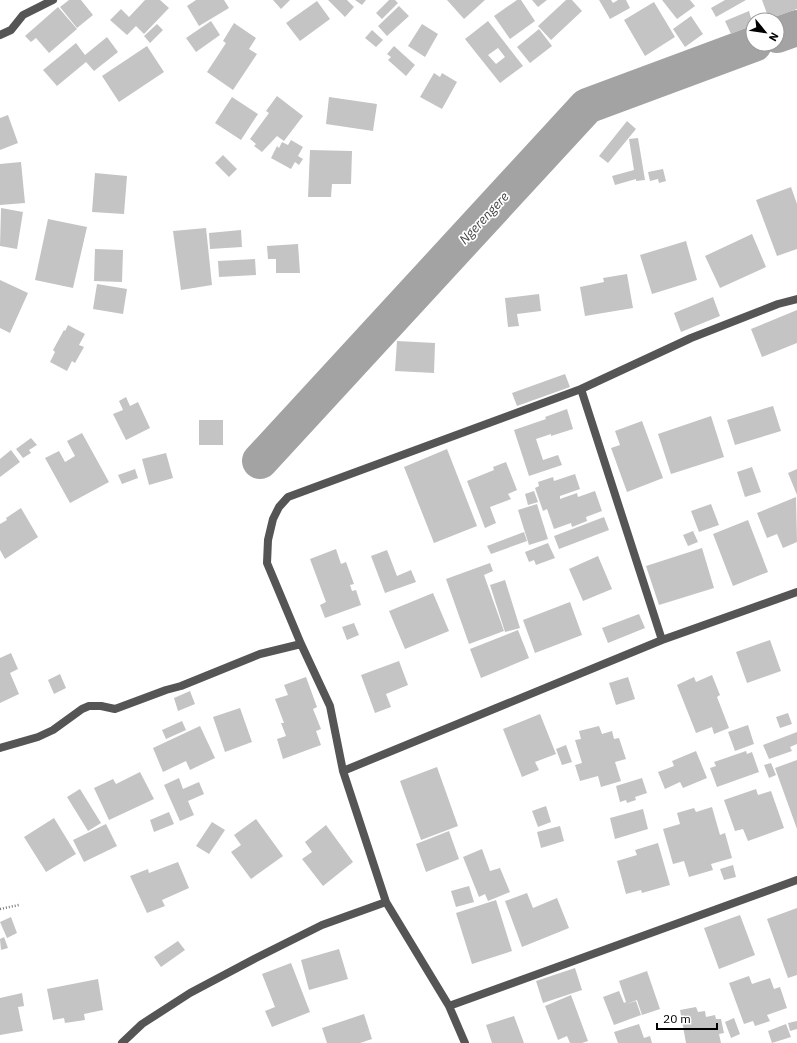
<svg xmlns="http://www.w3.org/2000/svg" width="797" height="1043" font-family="'IBM Plex Sans',sans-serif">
<rect width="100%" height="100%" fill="#fff"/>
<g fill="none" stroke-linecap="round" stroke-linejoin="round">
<!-- river -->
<path stroke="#a3a3a3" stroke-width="36" d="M777,35L797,28
M260,461L587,106L754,44"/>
</g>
<!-- building -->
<path fill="#c4c4c4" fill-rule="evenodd" d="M69,0H81L93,15L77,28L60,7Z
M145,0H160L169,8L144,34L136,26L127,35L110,20L121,9L129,17Z
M196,0H224L229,8L199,26L187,6Z
M273,0H290L281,9Z
M328,0H347L354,7L345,17Z
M355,0H366L362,5Z
M389,0H395L398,3L382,19L376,13Z
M447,0H485L464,19Z
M517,0H521L535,21L510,39L494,16Z
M532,0H547L538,7Z
M566,0H572L582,11L551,40L538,26Z
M599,0H611L613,3L618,0H626L630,8L610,19Z
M662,0H690L695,6L677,19Z
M725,0H746L716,17L711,8Z
M762,0H797V9L769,19Z
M317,1L330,19L300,41L286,23Z
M654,2L675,37L645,56L624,20Z
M399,6L409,16L387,36L378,26Z
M58,7L77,29L49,53L36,38L31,42L25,36Z
M749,11L753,25L731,34L725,21Z
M691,16L703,34L685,47L673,29Z
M211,21L220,35L196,52L186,38Z
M488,21L523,66L500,83L465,39ZM498,48L505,57L496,64L488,55Z
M234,23L256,38L249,49L257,54L233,90L207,72L226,43L223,41Z
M157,24L163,30L150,43L144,36Z
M422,24L438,34L425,57L408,46Z
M539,29L552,46L530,63L517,47Z
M372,30L383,40L376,47L365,38Z
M107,37L118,52L94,71L86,62L57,86L43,70L76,43L85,55Z
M147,46L164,72L119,102L102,76Z
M394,46L415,65L406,76L388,60L391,57L387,54Z
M434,73L440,77L442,73L457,82L442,109L420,97Z
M277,96L303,116L284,141L277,136L262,152L254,146L256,144L250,139L269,113L266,111Z
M232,97L258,114L241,140L215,123Z
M329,97L377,104L373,131L326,124Z
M8,115L18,143L0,150V118Z
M627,121L636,129L608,163L599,156Z
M638,138L645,180L636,181V179L615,185L612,176L634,170L629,139Z
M291,140L303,147L298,156L303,159L299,165L295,162L291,169L271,158L277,146L279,148L282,142L288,145Z
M310,150L352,151L351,184H332L331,197H308Z
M223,155L237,169L229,177L215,163Z
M21,162L25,203L0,205V164Z
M663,169L666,181L659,183L658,179L650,181L648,172Z
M95,173L127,176L124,214L92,212Z
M791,187L797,204V249L777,256L756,200Z
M1,208L23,212L17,249L0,246Z
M48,219L87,227L73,288L35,280Z
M206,228L212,285L181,290L173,231Z
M241,230L242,247L210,249L209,233Z
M752,234L766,267L720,288L705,256Z
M686,241L697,280L652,294L640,255Z
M298,244L300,273H276V259H268L267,246Z
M95,249L123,250L122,282L94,281Z
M255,259L256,275L219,277L218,261Z
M627,274L633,308L585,316L580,287L604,282L603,278Z
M0,280L28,293L10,333L0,328Z
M97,284L127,289L123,314L93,309Z
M539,294L541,311L517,314L519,326L508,327L505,298Z
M713,297L720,316L681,332L674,313Z
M797,310V343L762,357L751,329Z
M68,325L85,334L79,345L84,347L75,363L72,361L67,371L50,362L55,352L53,350L64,330L65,331Z
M397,341L435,343L434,373L395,371Z
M565,374L570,387L517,406L512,393Z
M126,397L130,406L138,402L150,428L126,440L113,414L123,410L119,401Z
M773,406L781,431L735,445L727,420Z
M567,409L573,429L551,436V434L536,439L543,460L558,455L562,465L529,476L514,430L546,419L545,417Z
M711,416L724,457L671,474L658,434Z
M199,420H223V445H199Z
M642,421L663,478L627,492L611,448L620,445L615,431Z
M82,433L109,482L70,503L45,458L59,451L65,462L75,456L67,441Z
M31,438L37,445L29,450L31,453L23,458L16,449Z
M447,449L477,526L434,543L404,467Z
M11,450L20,462L0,477V459Z
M166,453L173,478L149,485L142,459Z
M506,462L517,490L508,494L511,499L490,507L496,523L485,528L467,481L494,470L493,467Z
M752,467L761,492L745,497L737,472Z
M135,469L138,478L122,484L118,475Z
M797,469V495L788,473Z
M575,474L580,489L560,496V499L577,493L578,497L595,491L602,511L586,517L587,521L572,527L571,523L554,529L547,509L543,511L535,488L539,486L538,482L553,477L554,481Z
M534,491L538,502L528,505L525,494Z
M796,497L797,542L783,548L777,534L767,538L757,513Z
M537,504L548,539L529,545L518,510Z
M711,504L719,525L699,532L691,511Z
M21,508L38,537L5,559L0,550V524L7,520L6,518Z
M604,517L609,530L559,549L554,536Z
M748,520L768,572L733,586L713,534Z
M693,531L698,542L688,546L683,535Z
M524,532L527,541L491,554L487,546Z
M548,543L555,558L536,565L534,560L529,562L525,552Z
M702,548L714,588L659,605L646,566Z
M336,549L341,564L346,562L354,584L350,585L352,591L356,590L361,605L325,618L320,605L326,602L310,559Z
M387,550L397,576L411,570L416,582L385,593L371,556Z
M598,556L612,589L583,601L569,569Z
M490,563L493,571L484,575L504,631L469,644L446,579Z
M505,580L520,628L505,632L490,585Z
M433,593L449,631L405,649L389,611Z
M570,602L582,635L535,653L523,620Z
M639,614L645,628L608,643L602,628Z
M354,623L359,635L347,640L342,627Z
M518,630L529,658L481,678L470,649Z
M770,640L781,671L747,683L736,652Z
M11,653L18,669L10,673L19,694L0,703V658Z
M399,661L408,685L386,694L391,707L375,713L361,675Z
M60,674L66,688L54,694L48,680Z
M712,675L720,695L717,697L729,728L714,734L712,727L696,733L677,685L694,677L696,682Z
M306,677L317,707L313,709L321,729L316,731L321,745L283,759L277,739L286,736L281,723H284L275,699L288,695L284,685Z
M628,677L635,699L616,705L609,683Z
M190,691L195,704L178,711L174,698Z
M240,708L252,742L225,752L213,717Z
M788,713L792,724L780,728L776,717Z
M540,714L556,754L535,762L539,770L522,777L503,729Z
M182,721L186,730L166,739L162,730Z
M748,725L754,744L735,751L728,732Z
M200,726L215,758L190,770L186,761L163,772L153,748Z
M599,726L602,734L612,731L614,739L619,738L626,759L615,762L621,781L601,787L598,776L580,781L575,765L582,763L575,740L581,739L579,731Z
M797,732V744L790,747L792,751L769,759L763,745Z
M566,745L572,762L562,765L556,749Z
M696,751L707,778L683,788L680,782L665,789L658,772L674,766L672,761Z
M746,751L747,754L752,752L759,772L717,787L710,768L716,766L714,762Z
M797,760V829L775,768Z
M771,763L776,775L769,778L764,765Z
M437,767L458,826L421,840L400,781Z
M140,772L154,799L109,820L94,788L113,779L116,784Z
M179,778L183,789L199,782L204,794L188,801L194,815L180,821L164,785Z
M642,778L647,793L635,797L636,800L627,803L626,800L620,802L616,786Z
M80,789L101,823L88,831L67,797Z
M756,789L758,795L771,791L784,828L748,841L743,829L735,831L724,800Z
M546,806L551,822L538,827L532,811Z
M712,807L720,835L725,833L732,858L711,864L713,870L689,877L684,861L673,864L663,829L680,824L677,813L694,808L696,812Z
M643,809L648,829L615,839L610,818Z
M169,812L174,824L154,832L150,820Z
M54,818L76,854L46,872L24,837Z
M256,819L283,856L251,879L231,852L241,845L234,835Z
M212,822L225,830L209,854L196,846Z
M106,824L117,846L84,862L73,840Z
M326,825L353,862L323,886L302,859L312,852L305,842Z
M560,826L564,841L541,848L537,832Z
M449,831L459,859L426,872L416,844Z
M658,843L670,885L642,893L641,890L626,894L617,861L637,855L635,850Z
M482,849L490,871L500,868L510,892L488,901L485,894L479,897L463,857Z
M178,862L189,888L162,900L165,906L147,913L130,876L148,869L149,873Z
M733,865L736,877L724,880L720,869Z
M469,886L474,902L456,907L451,891Z
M527,893L533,908L557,898L569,928L522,947L505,901Z
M496,900L512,951L472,964L456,913Z
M797,908V975L788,978L767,919Z
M740,915L755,955L719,969L704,928Z
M11,917L17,933L7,938L0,922Z
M4,937L8,948L1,950L0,939Z
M178,941L185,950L161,967L154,957Z
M339,949L348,979L309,990L301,960Z
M291,963L310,1012L272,1027L265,1011L275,1007L262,974Z
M575,968L582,990L543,1003L536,981Z
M647,971L660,1009L642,1015L637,1000L627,1004L636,1001L641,1015L614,1025L603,997L619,991L624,1003L626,1002L619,981Z
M749,976L752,984L770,978L774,989L780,987L787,1008L767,1015L770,1021L755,1026L753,1021L744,1024L729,983Z
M98,979L103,1010L84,1014L85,1020L65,1023L64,1018L53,1020L47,989Z
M22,993L24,1006L18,1007L23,1031L0,1035V998Z
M571,995L588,1041L582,1043H570L567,1036L558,1040L545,1006Z
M696,1007L698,1012L705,1011L706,1017L715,1015L716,1019H721L724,1033L719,1034L721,1043H686L680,1010Z
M364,1014L372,1039L360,1043H327L322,1028Z
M514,1016L524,1043H492L486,1025Z
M734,1018L740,1034L731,1038L725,1022Z
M797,1021V1029L790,1031L788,1023Z
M639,1024L644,1038L650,1036L652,1043H618L614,1032Z
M786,1024L791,1037L772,1043L768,1031Z"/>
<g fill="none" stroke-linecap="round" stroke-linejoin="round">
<!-- path -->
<path stroke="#777" stroke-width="2.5" stroke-dasharray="1 2" stroke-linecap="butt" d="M0,909L19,905"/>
<!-- street -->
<path stroke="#555" stroke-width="8" d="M0,35L11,30L23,15L53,0
M581,389L662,640
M0,748L38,737L53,730L82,709L89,706H101L115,709L166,690L181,686L260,654L301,644
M343,771L662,640L797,592
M449,1006L797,880
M122,1043L142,1024L190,993L256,958L322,925L386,902
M465,1043L449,1006L386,902L343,771L330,706L301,644L267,563L268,540L273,519L279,507L288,497L581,389L691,338L778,304L797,299"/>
</g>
<g text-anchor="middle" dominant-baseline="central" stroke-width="3.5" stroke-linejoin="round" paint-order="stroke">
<!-- water labels -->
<g font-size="13" font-style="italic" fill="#444" stroke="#fff">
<text transform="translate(484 218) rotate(-47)">Ngerengere</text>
</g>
</g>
<!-- north arrow -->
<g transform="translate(765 32) rotate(119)"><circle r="19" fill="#ffffff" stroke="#999999"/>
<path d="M0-3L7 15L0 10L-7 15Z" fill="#000000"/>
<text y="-6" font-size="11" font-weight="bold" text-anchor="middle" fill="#000000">N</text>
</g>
<!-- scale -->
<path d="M657 1023v6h60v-6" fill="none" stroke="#000000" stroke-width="2"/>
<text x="663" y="1023" font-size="12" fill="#000000" stroke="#ffffff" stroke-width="3" paint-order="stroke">20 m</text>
</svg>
